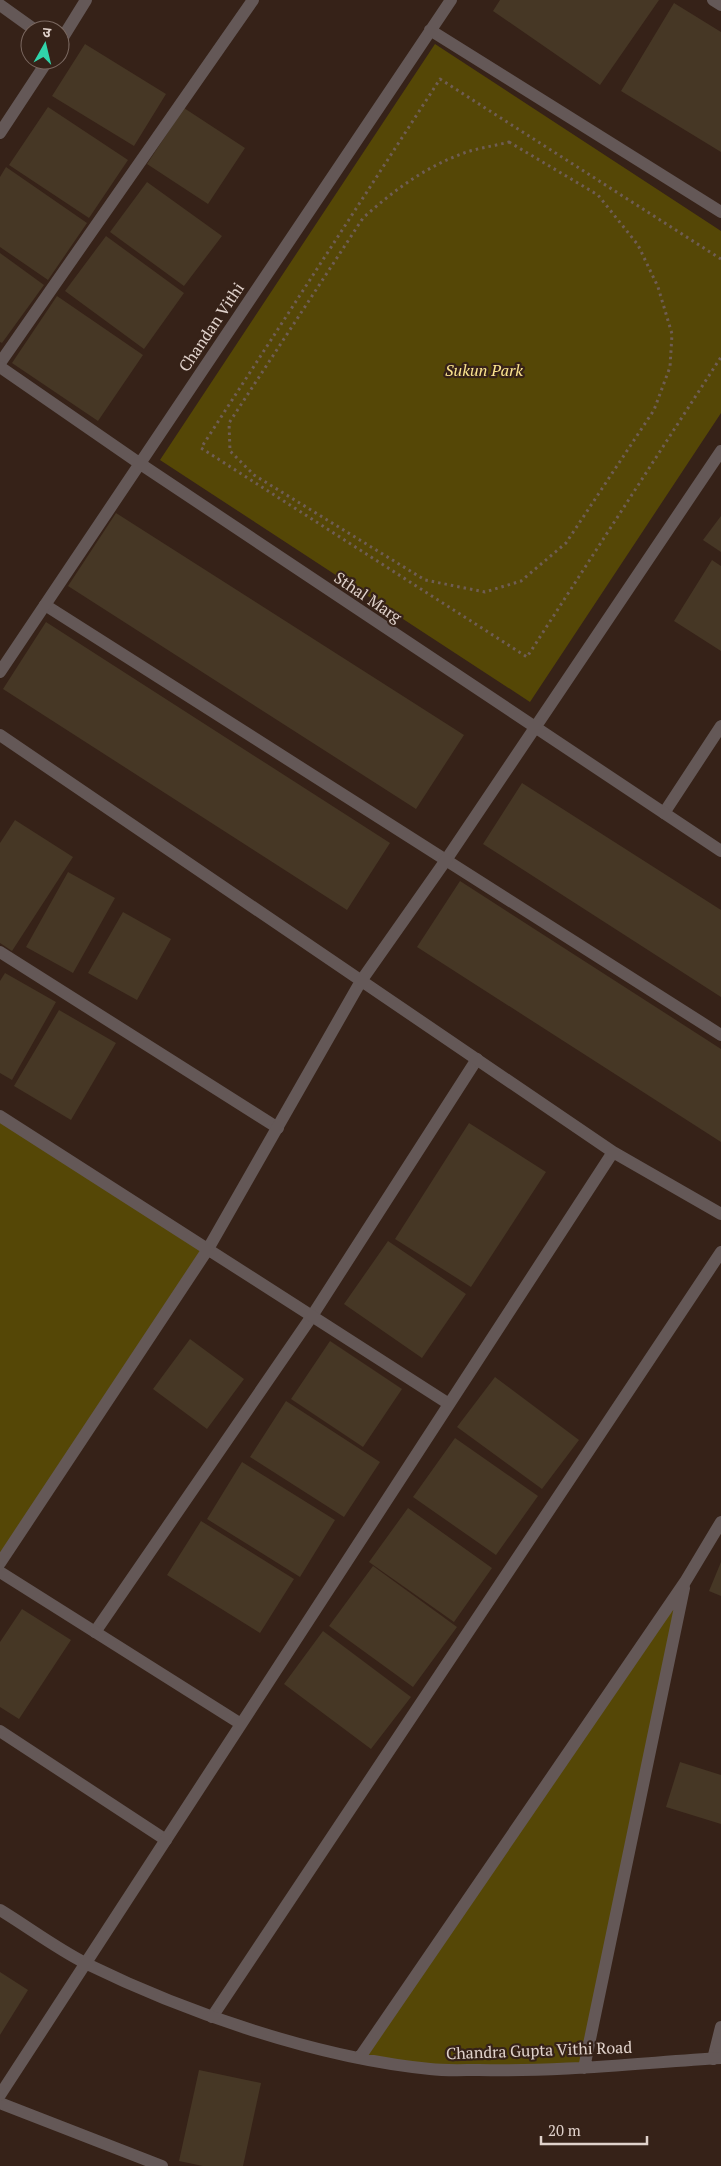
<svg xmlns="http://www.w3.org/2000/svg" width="721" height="2166" font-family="'PT Serif','Noto Sans Devanagari',serif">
<rect width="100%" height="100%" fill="#362218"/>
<!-- green -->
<path fill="#554706" d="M435,44L721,231V413L530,702L160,460Z
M0,1116L208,1249L0,1563Z
M685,1582L584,2068L503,2071L360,2057Z"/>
<!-- building -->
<path fill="#463725" d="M500,0H659L600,85L493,11Z
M674,3L721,32V152L621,91Z
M85,44L166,94L134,146L52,96Z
M48,107L128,160L89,218L9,165Z
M184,108L245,148L208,204L147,164Z
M6,167L87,223L48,280L0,247V177Z
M147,182L222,236L184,286L110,232Z
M106,236L184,293L144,349L65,291Z
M0,253L44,285L2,343L0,342Z
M57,296L143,355L98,421L12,363Z
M116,513L464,735L416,809L68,586Z
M721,516V552L703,540Z
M712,560L721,566V651L674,621Z
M46,622L390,843L347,910L3,689Z
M522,783L721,910V997L483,844Z
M15,820L73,857L12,951L0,943V843Z
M68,872L115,898L73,973L26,947Z
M460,881L721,1049V1142L417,947Z
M123,912L171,939L137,1000L88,973Z
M5,973L56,1002L12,1080L0,1073V981Z
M59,1010L116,1043L71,1120L14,1086Z
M469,1123L546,1172L471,1287L395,1239Z
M388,1241L466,1294L422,1358L344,1304Z
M190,1339L244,1379L207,1429L153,1389Z
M330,1341L402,1389L363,1447L291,1399Z
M495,1377L579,1440L542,1489L457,1427Z
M286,1401L380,1462L344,1517L250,1457Z
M455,1438L538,1496L496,1555L413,1497Z
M242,1462L335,1520L300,1577L207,1519Z
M408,1508L492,1568L454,1622L369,1562Z
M201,1521L294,1579L260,1633L167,1575Z
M721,1562V1596L709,1591Z
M373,1566L457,1627L413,1687L329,1626Z
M22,1609L71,1640L19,1719L0,1707V1642Z
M323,1631L411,1697L371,1749L284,1684Z
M680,1762L721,1775V1824L666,1807Z
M0,1972L28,1990L0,2035Z
M199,2070L261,2083L243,2166H203L179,2161Z"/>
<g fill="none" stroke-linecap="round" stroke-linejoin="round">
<!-- path -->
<path stroke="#6f5d54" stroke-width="3" stroke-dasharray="2.5 4" stroke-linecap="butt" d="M509,142L598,195L638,245L658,287L672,334L670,367L654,410L566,543L521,581L485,592L425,580L254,475L230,451L229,423L363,218C393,191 425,167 464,153C478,148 494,146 509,142Z
M721,259L440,79L201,448L527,657L721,357"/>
<!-- lane -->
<path stroke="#645857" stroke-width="12" d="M0,363L253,0
M45,605L721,1035
M664,813L721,726
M0,952L278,1128
M95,1632L312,1316L477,1059
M0,1731L166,1840
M212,2017L721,1252
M713,2059L721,2027
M0,2103L162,2166"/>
<!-- street -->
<path stroke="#645857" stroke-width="12" d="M713,0L721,5
M0,5L35,30
M430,30L721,212
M60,42L86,0
M0,133L48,60
M0,367L139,463L721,851
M0,672L451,0
M0,735L613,1152L721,1214
M0,1116L449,1404
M0,1563L208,1249L361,981L446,860L721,451
M0,1572L241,1724
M0,1910C28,1927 57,1949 87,1964C187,2013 318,2058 430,2069C446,2071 463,2070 479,2070C560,2072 640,2063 721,2058
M360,2057L685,1582L721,1522
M584,2068L684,1588
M0,2095L613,1152"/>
</g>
<g text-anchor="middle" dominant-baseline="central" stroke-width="4.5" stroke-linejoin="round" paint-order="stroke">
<!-- street labels -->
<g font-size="16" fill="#e0d2cb" stroke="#362218">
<text transform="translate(211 327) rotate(-56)">Chandan Vithi</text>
<text transform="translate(368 597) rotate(34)">Sthal Marg</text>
<text transform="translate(539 2050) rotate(-2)">Chandra Gupta Vithi Road</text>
</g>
<!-- park labels -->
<g font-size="16" font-style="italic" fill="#fbe48e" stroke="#362218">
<text x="484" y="370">Sukun Park</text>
</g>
</g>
<!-- north arrow -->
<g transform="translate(45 45) rotate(8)"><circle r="24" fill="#362218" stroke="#7a6860"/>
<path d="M0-4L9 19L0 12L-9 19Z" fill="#30d4aa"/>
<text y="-8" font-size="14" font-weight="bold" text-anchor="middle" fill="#e0d2cb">उ</text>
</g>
<!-- scale -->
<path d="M541 2136v8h106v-8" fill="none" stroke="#e0d2cb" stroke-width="2.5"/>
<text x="548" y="2136" font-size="15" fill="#e0d2cb" stroke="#362218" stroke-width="4" paint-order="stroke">20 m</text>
</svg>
